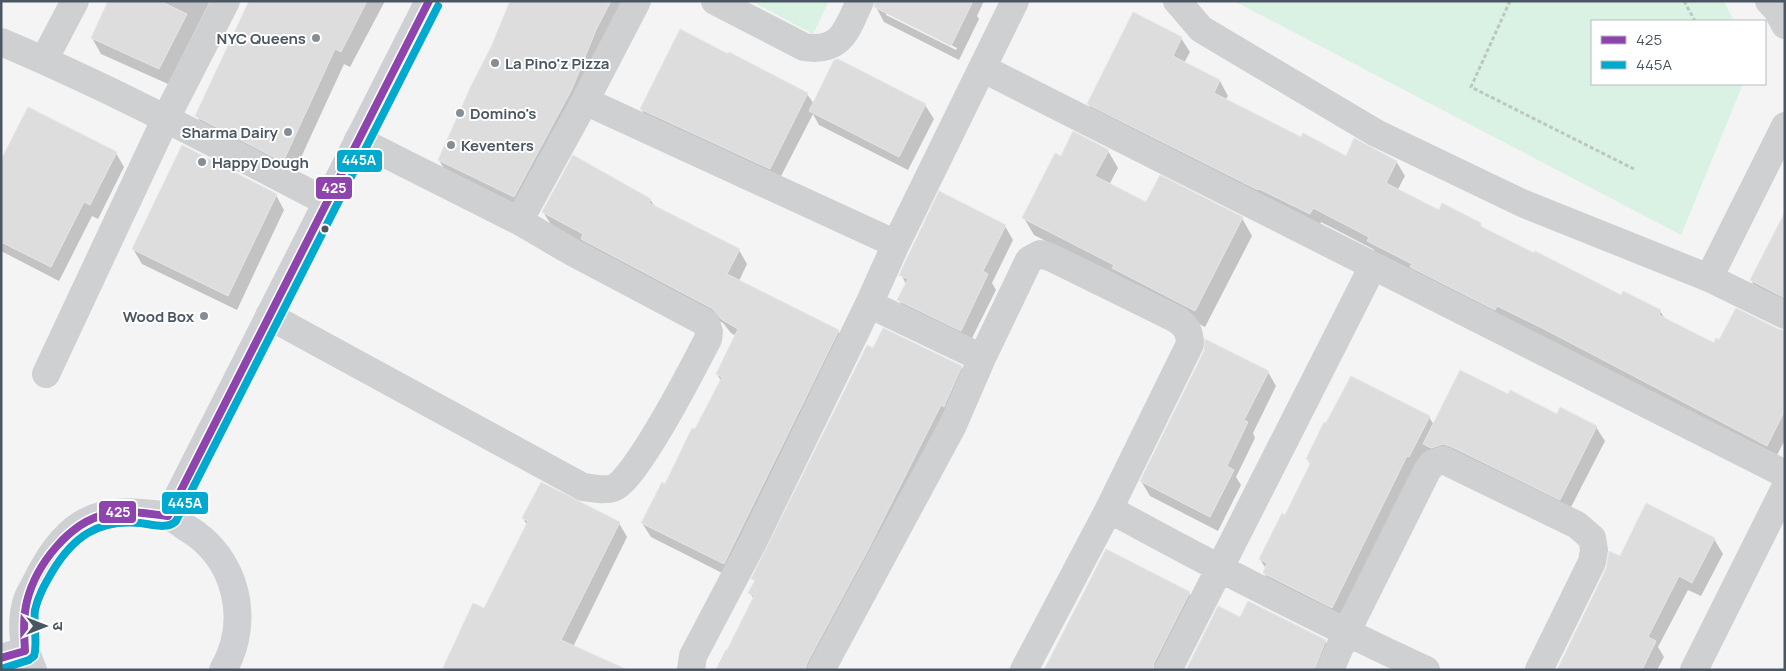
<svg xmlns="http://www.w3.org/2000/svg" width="1786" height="671" font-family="Manrope,'Noto Sans Devanagari',sans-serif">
<rect width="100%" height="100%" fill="#f4f4f4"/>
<!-- green -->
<path fill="#d9f2e3" d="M751,1H829L813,34Z
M1234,1H1724L1734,21H1592V84H1743L1681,235Z"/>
<!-- shadow -->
<path fill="#0003" fill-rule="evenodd" d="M109,1H210L168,84L101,54L92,38Z
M251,1H385L350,67L344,64L292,177L206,132L197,116Z
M511,1H630L524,214L449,178L439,160L492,47Z
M879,1H984L977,16L979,19L959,60L884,22L876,7ZM886,12L957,48L956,50L886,15Z
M1181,38L1190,52L1184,63L1220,81L1228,96L1225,100L1301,139L1346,157L1396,161L1405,176L1397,191L1439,212L1480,224L1483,228L1621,297L1660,311L1665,319L1715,345L1720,342L1778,330L1785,331V440L1775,459L1377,255L1373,249L1321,222L1318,228L1097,118L1088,104Z
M807,94L814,104L925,105L934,119L908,170L819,125L813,114L778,182L650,123L641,109Z
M1108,151L1118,168L1109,185L1147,204L1242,218L1252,236L1205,327L1124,286L1120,279L1034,235L1024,218L1061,158Z
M116,153L124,167L98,219L92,216L59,281L1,251V163Z
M276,195L284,210L237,310L142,264L133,249Z
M650,199L655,207L739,250L747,264L739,281L838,331L846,346L732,578L651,537L642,523L665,485L721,381L717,374L736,336L731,333L723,323L591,253L552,226L543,212Z
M1785,215V307L1759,295L1751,280Z
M1005,226L1013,240L992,283L996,290L969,344L907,314L899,300L906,284L901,274Z
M873,349L961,367L969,381L819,670H716L726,650L728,651L754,600L750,593L755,582L753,578Z
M1205,351L1268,372L1276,386L1253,433L1255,438L1236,477L1241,485L1218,531L1150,496L1141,481Z
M1351,377L1429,417L1434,425L1508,395L1558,416L1596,427L1605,441L1568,513L1433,458L1428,450L1341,621L1272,587L1264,573L1266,569L1260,559L1285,516L1311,465L1307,459Z
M523,518L619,523L627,537L573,647L485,610L527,525Z
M1714,539L1723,554L1701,596L1688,590L1658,647L1664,657L1657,670H1558L1620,557Z
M1189,593L1198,608L1167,670H1049Z
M1241,619L1325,641L1334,656L1329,670H1191Z"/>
<!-- building -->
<path fill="#ddddde" stroke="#e5e6e7" d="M108,1H160L187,14L159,69L91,38Z
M249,1H367L341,52L335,49L283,162L195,116Z
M510,1H611L596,30L572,89L514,197L438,160L471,86L491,47Z
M875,1H973L951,46L874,7Z
M1133,12L1182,37L1173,56L1220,80L1214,93L1301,137L1303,133L1346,156L1354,138L1397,161L1386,183L1439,210L1442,203L1481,223L1480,226L1534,253L1535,251L1621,295L1623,291L1661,310L1659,315L1714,343L1716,338L1719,340L1736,308L1778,329L1785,330V410L1767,446L1542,328L1497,306L1495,310L1410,267L1412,264L1367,241L1369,237L1313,208L1310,214L1259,189L1258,190L1087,104Z
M680,29L728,54L729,52L808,93L770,169L640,109Z
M838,59L926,104L899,157L809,111L834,60Z
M28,107L117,152L90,205L84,202L51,267L1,242V160Z
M1073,131L1109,150L1095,176L1146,202L1160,175L1243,217L1195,311L1112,268L1114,265L1022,218L1055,153L1061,156Z
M182,145L277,194L228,296L132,249Z
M573,155L651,199L649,203L740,249L727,274L839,330L724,564L641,523L662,482L665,484L692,428L695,429L722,377L716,374L738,329L721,319L713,309L581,239L583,234L542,212Z
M939,191L1006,225L983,271L988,274L961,331L897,300L908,279L899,275Z
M1785,212V298L1750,280Z
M883,328L962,366L946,402L944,407L941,405L869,548L807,663L805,670H717L754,596L748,593L755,580L751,579L867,345L873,348Z
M1205,339L1269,371L1244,420L1248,422L1227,466L1234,470L1210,517L1140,481L1204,351Z
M1460,370L1508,394L1510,390L1557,414L1560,407L1597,426L1560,500L1450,446L1443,444L1431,448L1423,444Z
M1351,376L1430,416L1409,457L1407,456L1332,608L1263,573L1267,563L1259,559L1282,513L1285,515L1311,462L1306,459L1324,422L1326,423Z
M541,482L620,522L561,640L628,670H442L473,603L484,608L528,521L522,518Z
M1646,503L1715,538L1692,583L1679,576L1648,637L1656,641L1642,670H1557L1606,569L1609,551L1620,556Z
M1106,549L1190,592L1154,663L1153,670H1044Z
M1248,601L1326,640L1314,670H1186L1218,606L1240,617Z"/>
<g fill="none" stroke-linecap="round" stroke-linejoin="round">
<!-- path -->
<path stroke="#bcc7c4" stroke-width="3" stroke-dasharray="4 2.5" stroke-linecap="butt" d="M1510,1L1471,87L1634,169
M1684,1L1695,21"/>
<!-- street -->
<path stroke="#ced0d2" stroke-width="28" d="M715,1L804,47C841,53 847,30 860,1
M1177,1L1201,29L1376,133L1522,203L1709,278L1785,315
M1769,1L1777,10L1785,25
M1,42C113,89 219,146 327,202
M44,60L75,1
M982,68L1785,474
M585,101L896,244
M519,221L585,101L637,1
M1709,278L1785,126
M869,304L982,358
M269,316L583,487C592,488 604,491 613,488C636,480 694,366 708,339L709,332L706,323L572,252L519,221L358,140
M46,374L166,118L226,1
M1109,509C1213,566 1318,620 1426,670
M691,670L693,656L752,544L869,304L896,244L1015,1
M821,670L953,425L982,358L1029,260L1040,254L1050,257L1176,319C1186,326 1190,332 1190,344L1109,509L1024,670
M1168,670L1373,266
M1330,670L1346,633L1427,471L1432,464L1443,460L1577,525L1592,538L1594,550L1592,562L1539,670
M1694,670L1785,488"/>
<!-- secondary -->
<path stroke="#ced0d4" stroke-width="28" d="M168,516L429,1
M1,658L25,651
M33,670C23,649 20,622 27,600C29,594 33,588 36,582C47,560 61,537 82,524C100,513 121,511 141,513C149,514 159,514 167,516C174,518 181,524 187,528C236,557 252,620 223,670"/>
<defs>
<path id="bus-1" d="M1,658L25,651C24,634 23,617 27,601C36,565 69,522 107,514C127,509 148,514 168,516L429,1"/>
<path id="bus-2" d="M4,668L29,660L34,656C38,644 33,624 35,610C38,596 45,584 52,572C73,537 98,519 140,523C151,524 168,530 176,521L438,6"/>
</defs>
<!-- bus-1 casing -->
<use href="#bus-1" stroke="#fff" stroke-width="11"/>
<!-- bus-2 casing -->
<use href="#bus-2" stroke="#fff" stroke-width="11"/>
<!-- bus-1 -->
<use href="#bus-1" stroke="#8e44ad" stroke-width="8"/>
<!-- bus-2 -->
<use href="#bus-2" stroke="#00a9ce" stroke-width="8"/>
</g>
<!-- markers -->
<g fill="#868d94" stroke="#fff" stroke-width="2">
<circle cx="316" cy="38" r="5"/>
<circle cx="495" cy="63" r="5"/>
<circle cx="460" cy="113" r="5"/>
<circle cx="288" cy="132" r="5"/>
<circle cx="451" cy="145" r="5"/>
<circle cx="202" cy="162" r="5"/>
<circle cx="204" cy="316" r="5"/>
</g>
<circle fill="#4a5661" stroke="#fff" stroke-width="2" cx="325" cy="229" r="4.5"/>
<g text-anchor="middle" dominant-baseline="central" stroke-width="4" stroke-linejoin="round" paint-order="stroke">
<!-- poi labels -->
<g font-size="15" font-weight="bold" fill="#4a5661" stroke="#fff" text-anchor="start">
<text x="306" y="38" text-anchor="end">NYC Queens</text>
<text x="505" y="63">La Pino'z Pizza</text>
<text x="470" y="113">Domino's</text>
<text x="278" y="132" text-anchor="end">Sharma Dairy</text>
<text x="461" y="145">Keventers</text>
<text x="212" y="162">Happy Dough</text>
<text x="194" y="316" text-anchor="end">Wood Box</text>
</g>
</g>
<g stroke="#fff" stroke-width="2">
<rect x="336" y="149" width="47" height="24" rx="5" fill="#00a9ce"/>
<rect x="315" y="176" width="38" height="24" rx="5" fill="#8e44ad"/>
<rect x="161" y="491" width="48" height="24" rx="5" fill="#00a9ce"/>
<rect x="98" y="500" width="39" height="24" rx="5" fill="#8e44ad"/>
</g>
<g font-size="14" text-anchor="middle" font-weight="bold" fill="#fff">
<text x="359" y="165">445A</text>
<text x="334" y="193">425</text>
<text x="185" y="508">445A</text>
<text x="118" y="517">425</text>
</g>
<!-- border -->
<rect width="1786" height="671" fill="none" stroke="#4a5661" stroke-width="5"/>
<!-- legend -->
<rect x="1591" y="20" width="175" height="65" fill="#ffffff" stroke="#b7bbc0"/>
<rect x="1601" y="36" width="25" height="8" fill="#8e44ad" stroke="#b7bbc0"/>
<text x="1636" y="45" font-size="15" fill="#4a5661">425</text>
<rect x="1601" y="61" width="25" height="8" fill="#00a9ce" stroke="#b7bbc0"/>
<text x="1636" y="70" font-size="15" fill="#4a5661">445A</text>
<!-- north arrow -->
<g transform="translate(45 626) rotate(90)" stroke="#ffffff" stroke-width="4" paint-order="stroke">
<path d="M0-4L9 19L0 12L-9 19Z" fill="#4a5661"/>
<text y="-8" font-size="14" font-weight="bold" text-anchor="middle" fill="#4a5661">उ</text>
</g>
</svg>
